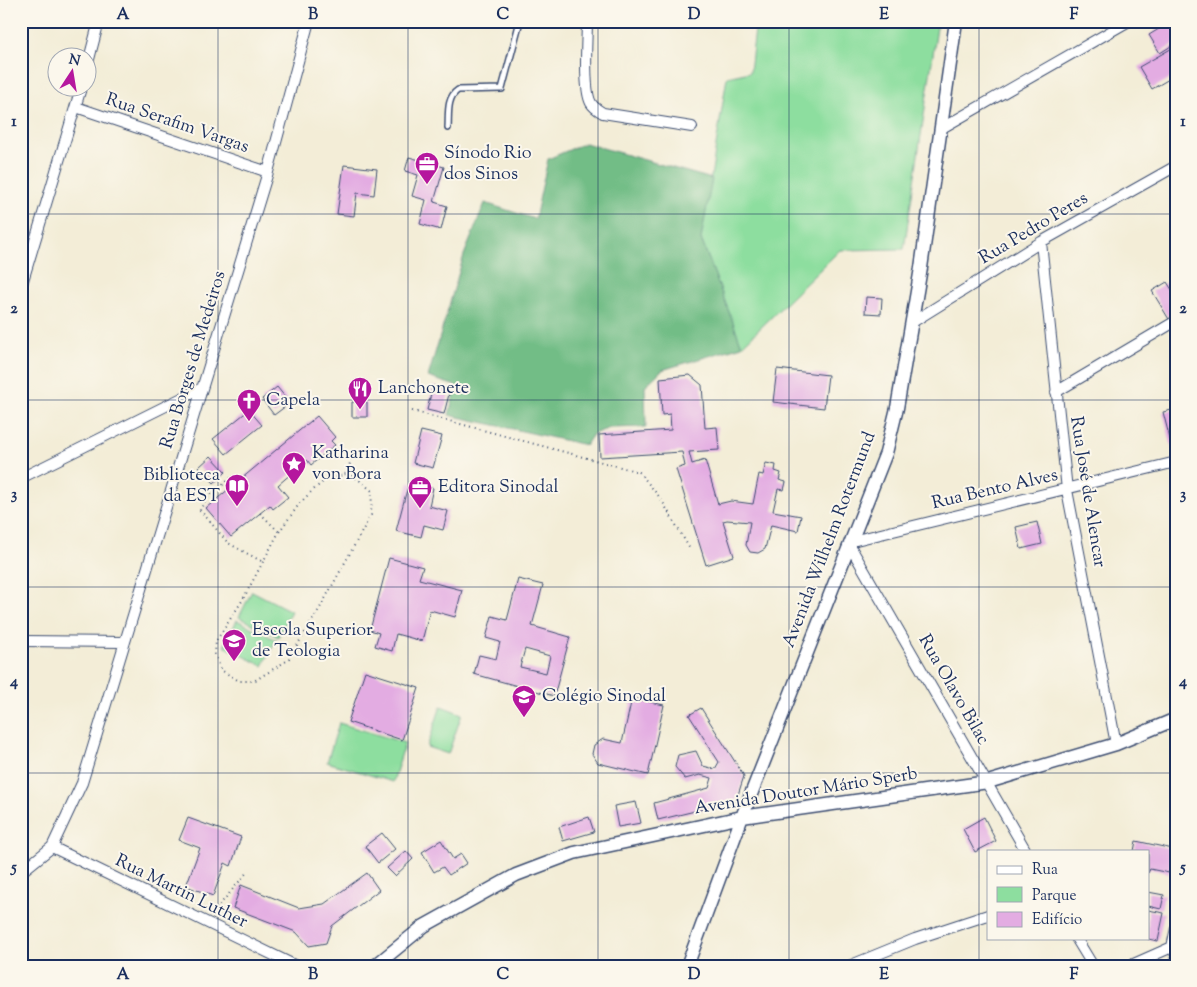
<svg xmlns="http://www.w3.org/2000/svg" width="1197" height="987" font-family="'Sorts Mill Goudy',serif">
<rect width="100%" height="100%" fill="#fbf7ec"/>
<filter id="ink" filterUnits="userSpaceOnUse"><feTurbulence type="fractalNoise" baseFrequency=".02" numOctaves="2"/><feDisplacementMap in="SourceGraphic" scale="10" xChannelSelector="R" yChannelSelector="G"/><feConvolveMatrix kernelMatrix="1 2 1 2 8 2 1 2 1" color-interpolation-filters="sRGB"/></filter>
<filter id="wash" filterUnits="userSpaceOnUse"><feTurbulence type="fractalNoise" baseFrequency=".0096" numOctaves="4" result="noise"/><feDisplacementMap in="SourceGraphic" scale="20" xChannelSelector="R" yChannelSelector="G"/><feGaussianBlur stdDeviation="1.12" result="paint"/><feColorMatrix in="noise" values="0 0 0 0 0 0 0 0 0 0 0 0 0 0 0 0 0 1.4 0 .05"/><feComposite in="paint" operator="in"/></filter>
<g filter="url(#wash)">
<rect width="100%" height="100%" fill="#f3edd7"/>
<!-- green -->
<path fill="#8dde9f" stroke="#54867e" d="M756,21H938L904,249L840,250L742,346L701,239L727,77L750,72Z
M252,591L291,611L278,637L239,617Z
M237,620L276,640L263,666L224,646Z
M441,706L462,714L448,754L427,747Z
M339,723L405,743L393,782L327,762Z"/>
<!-- forest -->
<path fill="#72bd86" stroke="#467672" d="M585,143L712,179L701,239L742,346L662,370L645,386L646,427L610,428L593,434L586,445L449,415L456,386L428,377L464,255L485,203L535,219L548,159Z"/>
<g id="blocks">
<!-- building -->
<path fill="#e3ace2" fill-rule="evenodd" d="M1172,21L1176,25V43L1160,53L1149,35Z
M1176,46V75L1152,89L1139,67Z
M409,157L444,167L434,202L447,206L441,230L420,224L426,200L412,196L418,175L405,171Z
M344,165L377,169L374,195L357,193L354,216L337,214Z
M1167,282L1176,296V317L1170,321L1152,291Z
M866,297L882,298L881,314L865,313Z
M777,369L828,375L824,408L773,402Z
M690,375L702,385L705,428L717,427L719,450L689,452L692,464L705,460L718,504L731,501L753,504L759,474L763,475L766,463L776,465L775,471L781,473L779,480L786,482L784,490L778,489L773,511L801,516L798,531L771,525L765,549L758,553L750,552L746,545L750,522L727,520L723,521L734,556L706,565L676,469L685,466L682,452L600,457L599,435L671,430L670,414L662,415L660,378Z
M433,386L450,390L444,414L427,410Z
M277,387L290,403L274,415L262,399Z
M352,402H367V417H352Z
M1176,409V451H1173L1163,412Z
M249,410L262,425L226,454L213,439Z
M317,416L335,437L331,441L335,445L311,465L307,460L278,485L288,497L273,509L270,505L231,537L206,508Z
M421,431L442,436L433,468L413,463Z
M211,456L226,472L214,483L199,467Z
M409,482L433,488L429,506L448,511L443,530L424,525L421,537L396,531Z
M1037,522L1042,544L1021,549L1016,527Z
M389,558L423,567L419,579L462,590L455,617L430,610L422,641L396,634L392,651L375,646L379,633L370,630Z
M518,579L543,585L532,626L570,637L554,696L474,674L479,655L496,659L500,642L486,638L492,616L507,620ZM525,649L550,656L546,673L520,667Z
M365,671L419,688L402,740L348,722Z
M632,698L664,705L648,775L598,763L592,754L594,745L603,739L622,743Z
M701,708L744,776L736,801L658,820L654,803L709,788L712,778L700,775L685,779L675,767L678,755L696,751L703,766L715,769L719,762L689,715Z
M636,802L641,823L618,827L614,806Z
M589,817L594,832L563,841L559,827Z
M984,817L996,841L975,852L963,829Z
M188,818L241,837L231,866L225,863L213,896L186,886L200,848L179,840Z
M382,833L395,849L378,863L365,846Z
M441,840L453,859L461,854L467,863L449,875L443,867L434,872L422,852Z
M1136,841L1173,849L1169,873L1150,869L1148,873V851H1134Z
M406,851L413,859L395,876L387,868Z
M367,873L379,890L332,926L326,943L309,946L296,932L233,908L241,885L299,908L324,904Z
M1148,892L1164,895L1161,909L1148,906Z
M1148,910L1164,913L1158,941L1148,939Z"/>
</g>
</g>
<g filter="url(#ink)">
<use href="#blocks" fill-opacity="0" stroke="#3b4c70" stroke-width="1"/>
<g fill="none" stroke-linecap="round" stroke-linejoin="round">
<defs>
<path id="service" d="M448,128C449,115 446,98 458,90L502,89L520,21"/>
<path id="minor" d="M587,21C587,39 583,89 591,103C594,108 598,110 603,113L692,127
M88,63L99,21
M76,107L268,172
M942,128L1129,21
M1041,242L1067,490L1116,744
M21,287L81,88
M911,323L1041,242L1176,166
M1056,392L1176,321
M21,478L202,388
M852,541L1176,462
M850,546L1026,851
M21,641L125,642
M52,847L296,966
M21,872L52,847L82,783L268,172L309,21
M1176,928L1172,947L1176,955
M1076,938L1093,966
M849,966L915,939L988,915
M1129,966L1172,947"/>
<path id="tertiary" d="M375,966L424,926L516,875L574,853L742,817L988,782L1116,744L1176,719
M687,966L742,817L886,453L897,408L921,268L956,21"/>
</defs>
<!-- service casing -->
<use href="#service" stroke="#3b4c70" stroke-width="8"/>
<!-- minor casing -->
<use href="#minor" stroke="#3b4c70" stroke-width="12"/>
<!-- tertiary casing -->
<use href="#tertiary" stroke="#3b4c70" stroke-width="15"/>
<!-- path -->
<path stroke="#3b4c70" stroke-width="2" stroke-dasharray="1 4" stroke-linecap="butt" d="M412,411L639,472L661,499L691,551
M346,474L358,479L372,491L371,515L320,608L288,660L254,681H239L221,670L215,654L216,641L242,601L279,532L300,503L312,491L324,481Z
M346,474L355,450
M231,478L206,499L200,510L228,543L263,562
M260,513L279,532
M213,913L248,871"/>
<!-- service -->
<use href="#service" stroke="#fff" stroke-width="5"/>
<!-- minor -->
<use href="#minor" stroke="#fff" stroke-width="10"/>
<!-- tertiary -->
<use href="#tertiary" stroke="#fff" stroke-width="12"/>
</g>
</g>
<!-- grid -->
<path fill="none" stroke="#1b2f5e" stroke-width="1" stroke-opacity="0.55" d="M218,21V966M408,21V966M598,21V966M789,21V966M979,21V966M21,214H1176M21,400H1176M21,587H1176M21,773H1176"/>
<!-- icons -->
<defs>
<symbol id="office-pin" viewBox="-11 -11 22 30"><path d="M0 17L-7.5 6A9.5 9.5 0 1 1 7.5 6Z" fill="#b5179e" stroke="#fbf7ec"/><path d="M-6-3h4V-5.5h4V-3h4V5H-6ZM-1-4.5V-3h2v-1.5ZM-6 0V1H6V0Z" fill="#fff"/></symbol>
<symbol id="restaurant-pin" viewBox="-11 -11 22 30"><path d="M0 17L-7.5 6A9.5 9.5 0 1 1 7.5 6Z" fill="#b5179e" stroke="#fbf7ec"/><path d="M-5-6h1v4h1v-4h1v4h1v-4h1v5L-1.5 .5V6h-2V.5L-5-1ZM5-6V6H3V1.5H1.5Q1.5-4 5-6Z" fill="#fff"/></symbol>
<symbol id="church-pin" viewBox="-11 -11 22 30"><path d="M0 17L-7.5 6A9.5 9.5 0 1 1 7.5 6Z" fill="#b5179e" stroke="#fbf7ec"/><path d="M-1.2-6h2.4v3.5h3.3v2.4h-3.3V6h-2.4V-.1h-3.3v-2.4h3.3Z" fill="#fff"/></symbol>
<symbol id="sight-pin" viewBox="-11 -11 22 30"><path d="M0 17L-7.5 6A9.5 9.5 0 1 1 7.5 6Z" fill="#b5179e" stroke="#fbf7ec"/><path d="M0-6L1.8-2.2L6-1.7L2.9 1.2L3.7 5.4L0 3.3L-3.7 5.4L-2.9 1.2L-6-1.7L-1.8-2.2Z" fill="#fff"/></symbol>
<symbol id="library-pin" viewBox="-11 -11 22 30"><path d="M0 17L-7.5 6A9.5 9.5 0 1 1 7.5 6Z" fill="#b5179e" stroke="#fbf7ec"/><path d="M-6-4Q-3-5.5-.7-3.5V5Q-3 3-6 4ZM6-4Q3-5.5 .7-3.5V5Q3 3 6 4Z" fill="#fff"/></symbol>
<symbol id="university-pin" viewBox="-11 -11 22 30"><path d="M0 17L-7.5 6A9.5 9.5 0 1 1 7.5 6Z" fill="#b5179e" stroke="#fbf7ec"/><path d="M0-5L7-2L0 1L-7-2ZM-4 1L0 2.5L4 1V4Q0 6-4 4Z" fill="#fff"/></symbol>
<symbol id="school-pin" viewBox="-11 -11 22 30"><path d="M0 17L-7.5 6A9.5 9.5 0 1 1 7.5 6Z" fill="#b5179e" stroke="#fbf7ec"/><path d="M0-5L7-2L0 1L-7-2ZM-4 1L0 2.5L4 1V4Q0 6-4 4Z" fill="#fff"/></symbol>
</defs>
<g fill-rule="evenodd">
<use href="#office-pin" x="413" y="150" width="28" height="38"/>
<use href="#restaurant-pin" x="346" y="375" width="28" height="38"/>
<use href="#church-pin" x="235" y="387" width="28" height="38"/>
<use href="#sight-pin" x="280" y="450" width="28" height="38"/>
<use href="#library-pin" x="223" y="472" width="28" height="38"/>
<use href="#office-pin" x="406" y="474" width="28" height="38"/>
<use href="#university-pin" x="220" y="627" width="28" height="38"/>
<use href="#school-pin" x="510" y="683" width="28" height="38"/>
</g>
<g text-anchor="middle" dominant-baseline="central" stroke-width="4" stroke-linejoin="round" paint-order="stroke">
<!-- street labels -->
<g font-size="18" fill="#1b2f5e" stroke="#fbf7ec">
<text transform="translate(177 124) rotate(19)">Rua Serafim Vargas</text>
<text transform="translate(1034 229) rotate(-31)">Rua Pedro Peres</text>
<text transform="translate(194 360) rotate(-73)">Rua Borges de Medeiros</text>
<text transform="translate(995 490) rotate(-13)">Rua Bento Alves</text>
<text transform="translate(1087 492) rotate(81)">Rua José de Alencar</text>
<text transform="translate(830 540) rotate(-69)">Avenida Wilhelm Rotermund</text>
<text transform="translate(953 690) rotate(60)">Rua Olavo Bilac</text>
<text transform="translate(806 792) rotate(-9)">Avenida Doutor Mário Sperb</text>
<text transform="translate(181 892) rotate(26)">Rua Martin Luther</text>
</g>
<!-- poi labels -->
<g font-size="18" fill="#1b2f5e" stroke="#fbf7ec" text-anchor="start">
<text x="444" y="154">Sínodo Rio<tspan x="444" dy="21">dos Sinos</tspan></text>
<text x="378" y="389">Lanchonete</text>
<text x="266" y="401">Capela</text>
<text x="312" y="454">Katharina<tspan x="312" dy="21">von Bora</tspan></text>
<text x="220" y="476" text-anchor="end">Biblioteca<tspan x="220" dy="21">da EST</tspan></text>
<text x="438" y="488">Editora Sinodal</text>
<text x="252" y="631">Escola Superior<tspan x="252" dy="21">de Teologia</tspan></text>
<text x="542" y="697">Colégio Sinodal</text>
</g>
</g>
<!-- margin -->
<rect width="1197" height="987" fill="none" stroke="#fbf7ec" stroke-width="55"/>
<!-- legend -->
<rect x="987" y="850" width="162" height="90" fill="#fbf7ec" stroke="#a1a7b3"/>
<rect x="997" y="866" width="25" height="8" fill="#ffffff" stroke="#a1a7b3"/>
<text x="1032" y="874" font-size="15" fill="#1b2f5e">Rua</text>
<rect x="997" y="887" width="25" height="15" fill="#8dde9f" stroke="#a1a7b3"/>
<text x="1032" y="900" font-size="15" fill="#1b2f5e">Parque</text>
<rect x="997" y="912" width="25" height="15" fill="#e3ace2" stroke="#a1a7b3"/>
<text x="1032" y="924" font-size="15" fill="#1b2f5e">Edifício</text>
<!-- north arrow -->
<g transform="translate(72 72) rotate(12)"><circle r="24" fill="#fbf7ec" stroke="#a1a7b3"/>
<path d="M0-4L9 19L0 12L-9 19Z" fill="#b5179e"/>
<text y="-8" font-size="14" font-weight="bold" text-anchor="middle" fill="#1b2f5e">N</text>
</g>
<rect x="28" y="28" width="1142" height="932" fill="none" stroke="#1b2f5e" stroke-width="2"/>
<g font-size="16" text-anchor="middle" font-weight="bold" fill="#1b2f5e">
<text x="123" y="19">A</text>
<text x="313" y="19">B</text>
<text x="503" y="19">C</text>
<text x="694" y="19">D</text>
<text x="884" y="19">E</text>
<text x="1074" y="19">F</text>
<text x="14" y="126">1</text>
<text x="1183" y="126">1</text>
<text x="14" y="313">2</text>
<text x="1183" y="313">2</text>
<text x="14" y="499">3</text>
<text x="1183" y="499">3</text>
<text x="14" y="686">4</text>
<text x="1183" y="686">4</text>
<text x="14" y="872">5</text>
<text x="1183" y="872">5</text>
<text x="123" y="979">A</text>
<text x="313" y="979">B</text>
<text x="503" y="979">C</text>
<text x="694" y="979">D</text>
<text x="884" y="979">E</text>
<text x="1074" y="979">F</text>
</g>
</svg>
